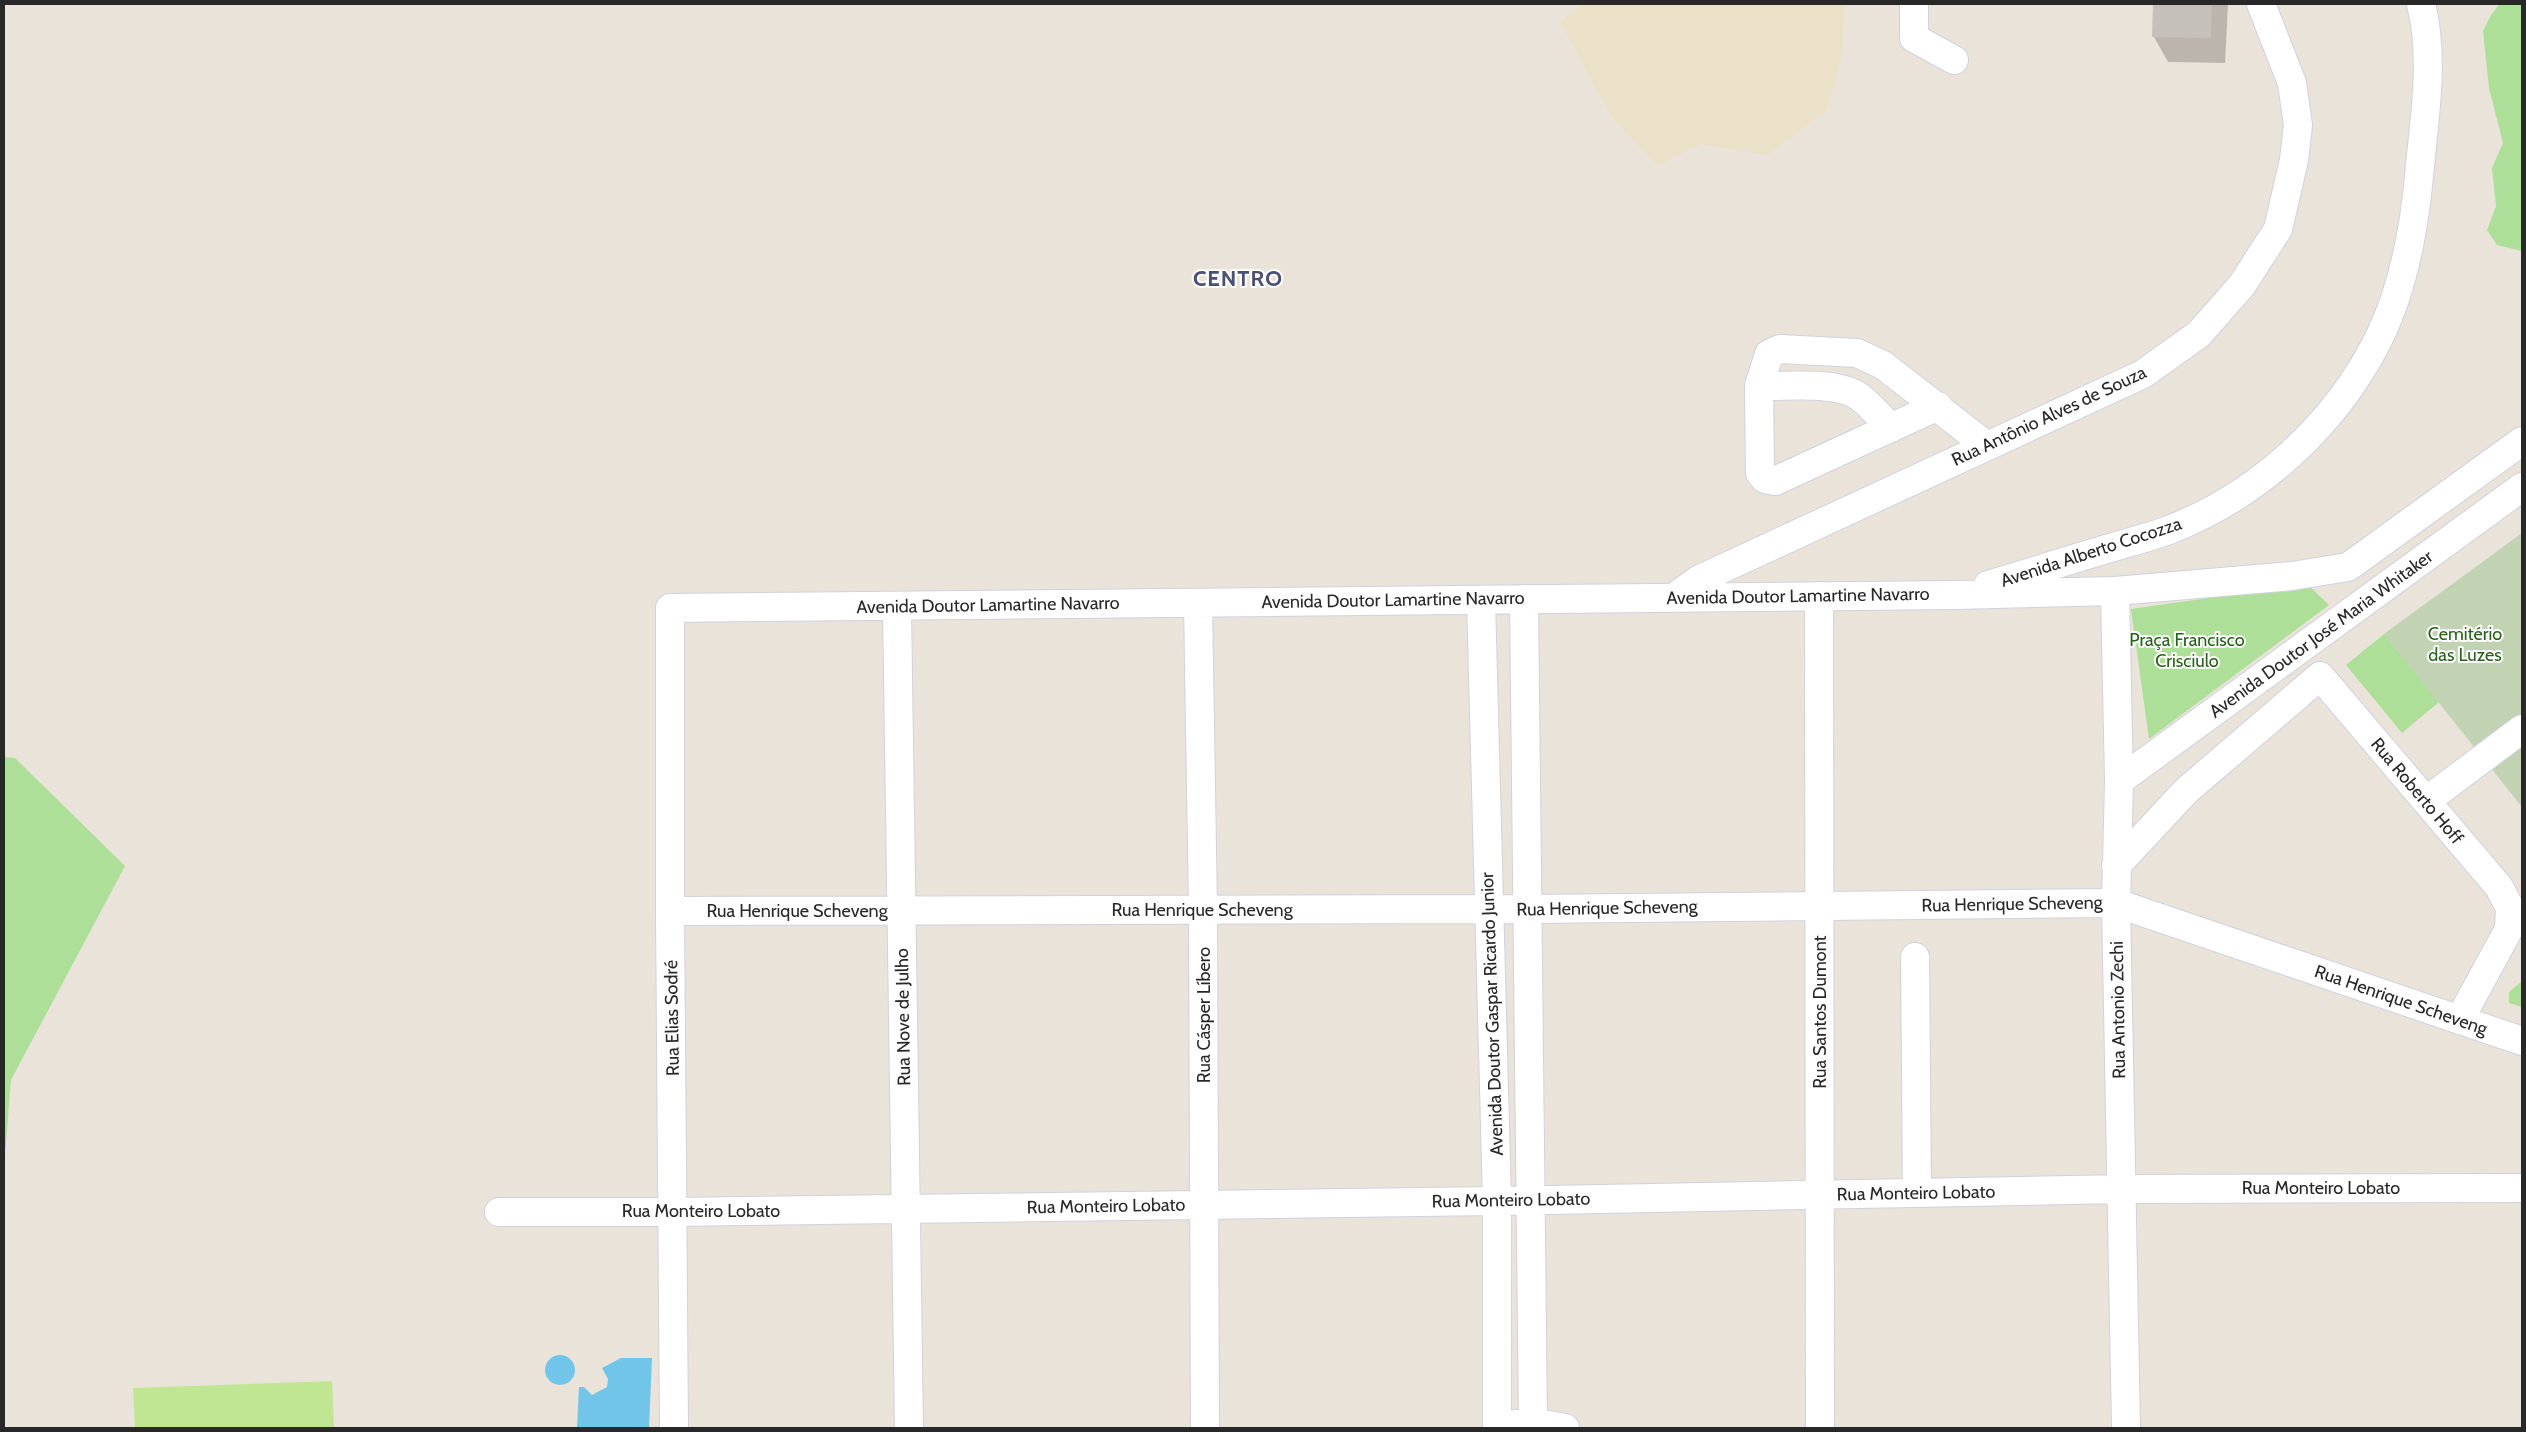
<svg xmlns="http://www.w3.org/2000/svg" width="2526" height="1432" font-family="Cabin,sans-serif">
<rect width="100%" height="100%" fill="#eae3da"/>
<!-- education -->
<path fill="#ebe1c9" d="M1582,4H1844L1843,48L1837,78L1826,111L1768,155L1701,144L1657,166L1611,116L1560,22Z"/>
<!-- green -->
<path fill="#aedf98" d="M2500,4H2522V251L2497,245L2487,230L2496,206L2492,168L2503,143L2489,88L2483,31L2491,15Z
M2307,584L2329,605L2149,739L2131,609Z
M2384,634L2439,702L2402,733L2346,665Z
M4,757L15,758L125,866L11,1080L4,1168Z
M2522,981V1007L2509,1003V992Z"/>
<!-- cemetery -->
<path fill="#c1d3b2" d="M2522,533V807L2384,634Z"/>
<!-- pitch -->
<path fill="#c0e694" d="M332,1381L334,1428H135L133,1388Z"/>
<!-- water -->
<path fill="#70c5e9" d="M545 1370a15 15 0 1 1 30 0a15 15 0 1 1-30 0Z
M621,1358H652L649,1428H577L579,1387H584L592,1395L607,1387L608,1379L602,1368Z"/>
<!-- shadow -->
<path fill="#0003" d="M2154,4H2228L2225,63L2168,62L2154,37Z"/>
<!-- building -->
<path fill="#c5c0ba" d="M2153,4H2212L2211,38L2152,37Z"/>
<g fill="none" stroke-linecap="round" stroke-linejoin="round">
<defs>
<path id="minor" d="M1914,4V38L1954,60
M1759,386C1786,387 1839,380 1861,398C1872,407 1881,418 1891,428
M1938,406L1775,481L1765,479L1760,473L1759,386L1769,354L1780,349L1857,353L1883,365L1987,446
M1988,585C2029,573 2069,560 2110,548C2130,542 2150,537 2169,530C2259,495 2335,425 2378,340C2403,290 2414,231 2419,176C2424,120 2435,59 2421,4
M2115,591L2119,781L2116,903L2126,1428
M1819,596L1820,1428
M1673,598L1698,580L2143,374L2199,334L2242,285L2278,229L2294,160L2298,125L2292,83L2261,4
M1524,599L1533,1422
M1481,600L1497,1201V1428
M1198,603L1203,910L1205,1428
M897,606L909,1428
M2119,781L2522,487
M2426,801L2522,729
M2116,866L2186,791L2320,676L2499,887L2510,908L2509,929L2460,1019
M670,911L1526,909L2116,903L2522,1041
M1915,957L1917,1193
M499,1212H673L1497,1201L2121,1189L2522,1188
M1515,1424L1533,1422L1565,1428
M674,1428L670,911V608L1956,595L2115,591L2292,576L2348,567L2522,441"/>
</defs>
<!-- minor casing -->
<use href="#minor" stroke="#cfd2e0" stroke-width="30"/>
<!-- minor -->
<use href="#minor" stroke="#fff" stroke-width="28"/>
</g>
<g text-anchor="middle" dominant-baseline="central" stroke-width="4" stroke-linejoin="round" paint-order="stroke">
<!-- street labels -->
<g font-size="18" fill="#282828" stroke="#fff">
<text transform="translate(2049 416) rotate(-25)">Rua Antônio Alves de Souza</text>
<text transform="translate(2091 552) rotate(-18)">Avenida Alberto Cocozza</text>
<text transform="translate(1798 596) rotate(-1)">Avenida Doutor Lamartine Navarro</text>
<text transform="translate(1393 600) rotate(-1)">Avenida Doutor Lamartine Navarro</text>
<text transform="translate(988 605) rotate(-1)">Avenida Doutor Lamartine Navarro</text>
<text transform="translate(2321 634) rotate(-36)">Avenida Doutor José Maria Whitaker</text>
<text transform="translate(2417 791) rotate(50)">Rua Roberto Hoff</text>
<text transform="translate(2012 904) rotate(-1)">Rua Henrique Scheveng</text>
<text transform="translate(1607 908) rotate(-1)">Rua Henrique Scheveng</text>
<text x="1202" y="910">Rua Henrique Scheveng</text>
<text x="797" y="911">Rua Henrique Scheveng</text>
<text transform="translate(2401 1000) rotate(19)">Rua Henrique Scheveng</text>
<text transform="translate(2118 1010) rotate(-91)">Rua Antonio Zechi</text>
<text transform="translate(1820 1012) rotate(-90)">Rua Santos Dumont</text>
<text transform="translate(1492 1014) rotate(-92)">Avenida Doutor Gaspar Ricardo Junior</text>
<text transform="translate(1204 1015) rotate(-90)">Rua Cásper Líbero</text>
<text transform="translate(903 1017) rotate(-91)">Rua Nove de Julho</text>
<text transform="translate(672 1018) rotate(-91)">Rua Elias Sodré</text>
<text x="2321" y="1188">Rua Monteiro Lobato</text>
<text transform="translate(1916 1193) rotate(-1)">Rua Monteiro Lobato</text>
<text transform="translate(1511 1200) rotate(-1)">Rua Monteiro Lobato</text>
<text transform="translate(1106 1206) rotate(-1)">Rua Monteiro Lobato</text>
<text x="701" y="1211">Rua Monteiro Lobato</text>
</g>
<!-- park labels -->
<g font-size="18" fill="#28601c" stroke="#fff">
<text x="2465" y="634">Cemitério<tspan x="2465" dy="21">das Luzes</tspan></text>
<text x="2187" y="640">Praça Francisco<tspan x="2187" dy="21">Crisciulo</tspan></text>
</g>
<!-- district labels -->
<g font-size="22" font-weight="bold" letter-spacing="1" fill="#4b5176" stroke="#fff">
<text x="1238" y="278">CENTRO</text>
</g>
</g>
<!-- border -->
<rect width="2526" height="1432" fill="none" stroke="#282828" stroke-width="10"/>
</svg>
